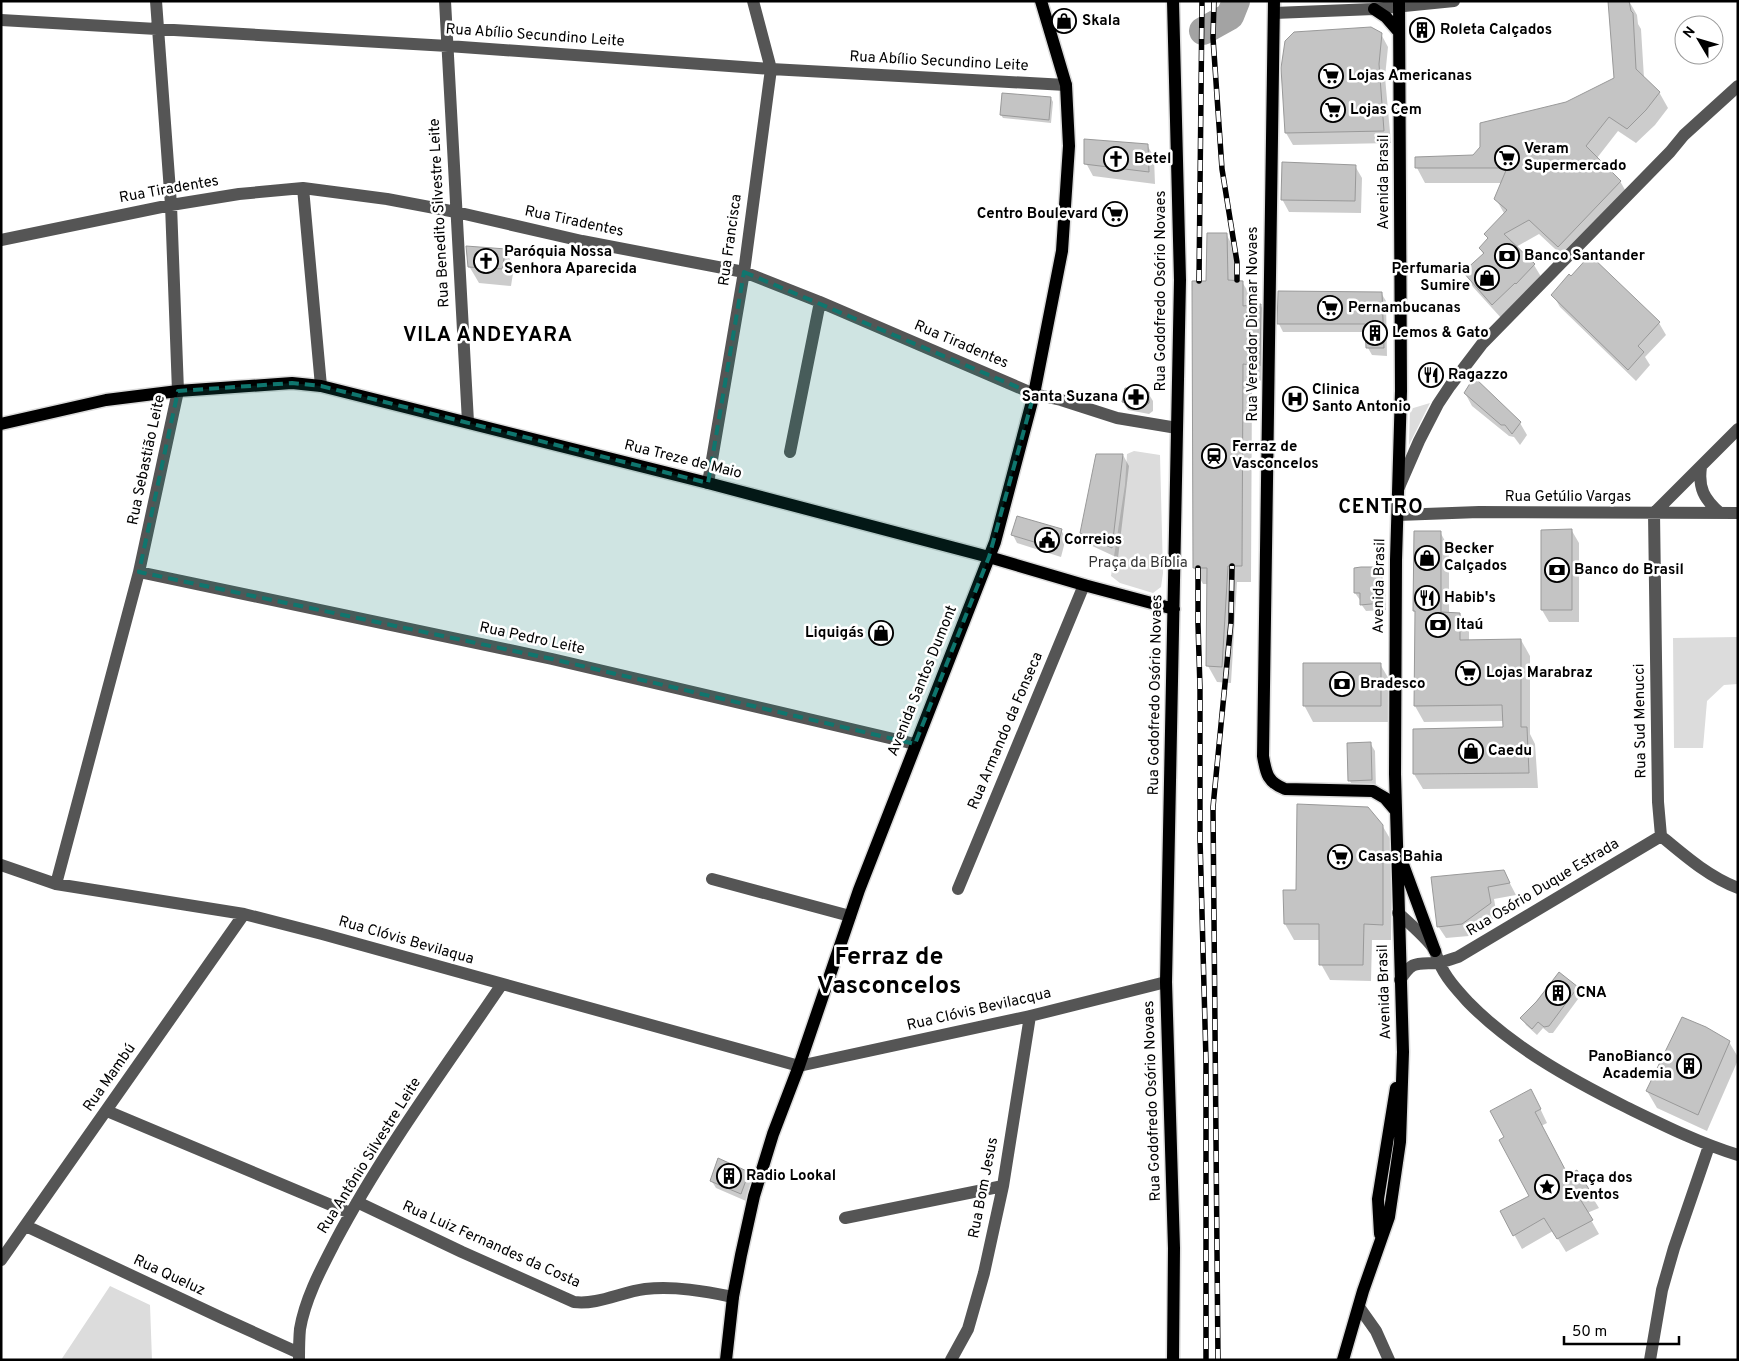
<svg xmlns="http://www.w3.org/2000/svg" width="1739" height="1361" font-family="Overpass,sans-serif">
<rect width="100%" height="100%" fill="#fff"/>
<!-- green -->
<path fill="#dcdcdc" d="M1430,403L1409,445L1410,409Z
M1134,451L1160,455L1163,573L1161,587L1153,593L1120,583L1111,576L1125,485L1127,454Z
M1738,637V684L1724,685L1707,701L1703,748H1674L1673,638Z
M110,1286L150,1305L152,1360H61Z"/>
<!-- shadow -->
<path fill="#0003" d="M1629,1L1637,15L1638,24L1641,29L1644,78L1659,92L1668,108L1655,125L1636,143L1618,131L1597,158L1620,181L1629,197L1568,261L1539,234L1516,247L1534,265L1543,280L1502,319L1473,287L1465,272L1484,255L1480,249L1488,239L1485,234L1505,215L1496,199L1502,183H1425L1417,168L1474,157L1566,103L1615,79Z
M1381,34L1388,47L1385,77L1391,143L1293,145L1286,133Z
M1051,98L1053,102L1051,123L1003,118L1001,115Z
M1147,145L1154,157L1155,184L1093,176L1086,163Z
M1355,166L1362,178L1361,213L1289,212L1282,199Z
M1226,234L1235,250L1237,281L1242,282L1252,298V307L1261,306L1270,322L1269,381L1252,380L1251,582H1237L1231,683L1217,682L1208,666V584H1203L1194,568L1208,282Z
M505,250L514,267L511,286L479,283L469,266Z
M1591,257L1659,323L1666,335L1645,357L1650,365L1636,381L1560,307L1553,295L1571,278Z
M1381,293L1386,301L1387,356L1372,355L1368,348L1367,332H1283L1279,324Z
M1148,393L1153,401V411L1149,414L1128,410L1123,402Z
M1465,393L1520,423L1527,435L1520,445L1514,437L1509,436L1472,406Z
M1123,455L1129,466L1118,558L1088,544L1082,533Z
M1061,530L1066,538L1061,557L1017,543L1013,535Z
M1542,531H1572L1579,543V622H1549L1542,610Z
M1440,532L1449,548V614H1460L1469,630V641L1521,640L1530,656V734L1535,744L1538,788L1423,789L1414,774L1504,729V721L1424,722L1415,706L1417,615L1414,611Z
M1380,575L1385,583L1386,610L1366,611L1361,604L1362,600H1360L1355,593Z
M1380,664L1390,681V722H1313L1304,705Z
M1370,743L1375,751L1376,788L1354,789L1350,781Z
M1382,825L1392,842L1391,940H1372L1371,981L1330,980L1321,964L1320,940H1294L1285,924Z
M1504,872L1516,895L1494,899L1497,916L1469,936L1446,938L1438,926Z
M1559,974L1577,987L1581,995L1553,1033H1549L1543,1028L1537,1035L1526,1025L1522,1018Z
M1729,1042L1738,1057V1060L1707,1131L1657,1108L1647,1091Z
M1538,1104L1547,1123L1541,1126L1568,1176L1577,1172L1599,1208L1587,1213L1599,1234L1566,1252L1553,1231L1522,1249L1502,1212L1530,1197L1505,1138Z
M748,1173L753,1181L746,1201L716,1188L711,1180Z"/>
<g fill="none" stroke-linecap="round" stroke-linejoin="round">
<!-- river -->
<path stroke="#a3a3a3" stroke-width="28" d="M1203,31L1230,16L1236,1"/>
</g>
<!-- building -->
<path fill="#c4c4c4" stroke="#999" d="M1608,1H1629L1631,11L1633,13L1636,69L1660,92L1646,110L1627,129L1609,117L1586,146L1621,181L1558,247L1529,220L1504,234L1535,264L1516,284L1515,283L1492,305L1463,272L1484,253L1479,248L1488,238L1484,234L1507,210L1494,199L1507,168H1415V157L1473,155L1480,147V123L1566,102L1614,78Z
M1371,27L1382,33L1379,64L1384,131L1285,133L1281,68L1285,41L1294,32Z
M1002,93L1051,97L1049,120L1000,115Z
M1084,139L1148,144L1149,172L1084,164Z
M1282,162L1356,165L1355,201L1281,200Z
M1207,233H1227L1228,280L1243,281V306L1261,304L1260,366L1243,364L1242,566H1228L1222,667L1206,666L1207,568H1193L1192,281H1206Z
M466,246L506,249L502,269L468,267Z
M1590,255L1660,322L1638,346L1644,352L1628,370L1551,295L1569,274L1571,276Z
M1278,291L1382,292L1384,348H1366L1365,324H1277Z
M1474,377L1521,422L1512,434L1505,425H1501L1464,393Z
M1125,388L1149,392V403L1145,406L1122,402Z
M1096,454H1123L1112,548L1080,533Z
M1017,516L1062,529L1057,549L1011,535Z
M1572,529V610H1541V530Z
M1414,531H1441V612L1460,613V640L1521,639V727H1527L1529,773L1413,774V729L1503,727L1502,705L1414,706L1415,611H1413Z
M1361,567H1375L1382,574V603L1360,605V593H1354V568Z
M1303,663H1381V706H1303Z
M1371,742L1372,780L1348,781L1347,743Z
M1297,804L1368,807L1383,825V925L1364,924L1363,965H1319V924H1284L1283,890H1296Z
M1504,870L1510,883L1488,887L1491,903L1462,924L1437,927L1431,877Z
M1559,972L1578,987L1549,1026L1544,1027L1538,1022L1532,1029L1520,1018L1537,1001Z
M1682,1017L1706,1027L1730,1041L1698,1115L1646,1091Z
M1531,1089L1541,1109L1535,1112L1568,1175L1577,1170L1592,1194L1580,1199L1593,1220L1557,1239L1544,1218L1513,1236L1500,1211L1529,1196L1499,1140L1504,1137L1490,1111Z
M718,1158L749,1172L741,1194L710,1181Z"/>
<g fill="none" stroke-linecap="round" stroke-linejoin="round">
<defs>
<path id="major" d="M1274,1C1269,253 1268,504 1263,756C1266,773 1267,782 1285,789L1373,791L1385,798L1396,811
M1374,9L1386,17L1399,32
M1,424L106,400L178,391L292,383L321,386L708,483L989,557L1084,585L1174,609
M1401,859L1435,951
M1380,1234L1378,1199L1396,1088
M726,1360L733,1297L741,1255L754,1196L773,1134L799,1066L859,890L995,542L1034,394L1062,251L1069,146L1066,85L1041,1
M1173,1360L1174,1248L1166,982L1180,280L1173,1
M1343,1360L1363,1291L1389,1217L1400,1142L1403,1052L1395,774L1396,560L1401,391L1399,1"/>
</defs>
<!-- major casing -->
<use href="#major" stroke="#dbdbdb" stroke-width="15"/>
<!-- minor -->
<path stroke="#555" stroke-width="12" d="M445,1L468,422
M1274,13L1374,9L1454,1
M1,20L448,46L771,69L1066,85
M303,188L321,386
M1,240L171,205L239,194L303,188L387,199L456,212L582,241L744,272L820,302L1034,394L1061,400L1117,418L1177,428
M1738,429L1654,513L1658,802L1661,836C1685,856 1709,877 1738,888
M790,452L820,302
M1701,467C1698,488 1704,499 1720,513
M708,483L744,272L771,69L753,1
M1399,487L1419,441L1438,404L1450,386L1482,344L1670,152L1684,135L1738,86
M1398,515L1479,512L1738,513
M139,572L552,659L915,744
M1,865L56,884L244,914L322,934L799,1066L1030,1016L1166,982
M712,879L850,916
M56,884L139,572L178,391L171,205L156,1
M958,889L1084,585
M1398,913C1408,922 1430,941 1435,951C1437,955 1437,959 1439,962C1445,977 1457,990 1468,1002C1512,1047 1570,1079 1626,1107C1663,1125 1699,1143 1738,1155
M1400,980C1413,960 1416,964 1438,963C1444,962 1451,959 1458,957L1661,836
M107,1111L350,1213
M357,1202L462,1252L574,1302C598,1305 621,1292 645,1289C675,1286 704,1291 733,1297
M845,1218L1003,1186
M26,1226L222,1318L299,1353
M1,1260L244,914
M1359,1307L1376,1331L1389,1360
M299,1360C299,1350 299,1339 300,1329C305,1299 321,1269 335,1242C383,1151 445,1068 502,984
M951,1360L968,1329L984,1273L1003,1186L1030,1016
M1650,1360L1662,1290L1674,1248L1709,1146"/>
<!-- major -->
<use href="#major" stroke="#000" stroke-width="12"/>
<defs>
<path id="rail" d="M1214,1L1213,38L1222,169L1237,262V280
M1199,281L1202,1
M1198,568V624L1200,688V839L1206,1061V1360
M1218,1360L1213,807L1231,622L1232,566"/>
</defs>
<!-- rail casing -->
<use href="#rail" stroke="#000" stroke-width="5.5"/>
<!-- rail -->
<use href="#rail" stroke="#fff" stroke-width="4" stroke-dasharray="11" stroke-linecap="butt"/>
</g>
<!-- marked area -->
<path fill="#0f766e" fill-opacity="0.2" stroke="#0f766e" stroke-width="4" stroke-dasharray="10 6" stroke-linejoin="round" d="M744,272L1034,394L989,557L915,744L552,659L139,572L178,391L292,383L321,386L708,483Z"/>
<!-- icons -->
<defs>
<symbol id="shop-ring" viewBox="-11 -11 22 22"><circle r="9.5" fill="#fff" stroke="#000" stroke-width="1.5"/><path d="M-5-2.5h2.3a2.7 3.5 0 0 1 5.4 0H5L5.5 6h-11ZM-1.5-2.5h3a1.5 2.3 0 0 0-3 0Z" fill="#000"/></symbol>
<symbol id="building-ring" viewBox="-11 -11 22 22"><circle r="9.5" fill="#fff" stroke="#000" stroke-width="1.5"/><path d="M-4-6H4V6H1V3H-1V6H-4ZM-2.5-4.3h1.7v1.8h-1.7ZM.8-4.3h1.7v1.8H.8ZM-2.5-1h1.7V.8h-1.7ZM.8-1h1.7V.8H.8Z" fill="#000"/></symbol>
<symbol id="supermarket-ring" viewBox="-11 -11 22 22"><circle r="9.5" fill="#fff" stroke="#000" stroke-width="1.5"/><path d="M-6-5.5h2.5l.6 2H6L4.5 2H-2.5L-4.4-4H-6ZM-1.5 3.2a1.3 1.3 0 1 0 .1 0ZM3 3.2a1.3 1.3 0 1 0 .1 0Z" fill="#000"/></symbol>
<symbol id="church-ring" viewBox="-11 -11 22 22"><circle r="9.5" fill="#fff" stroke="#000" stroke-width="1.5"/><path d="M-1.2-6h2.4v3.5h3.3v2.4h-3.3V6h-2.4V-.1h-3.3v-2.4h3.3Z" fill="#000"/></symbol>
<symbol id="bank-ring" viewBox="-11 -11 22 22"><circle r="9.5" fill="#fff" stroke="#000" stroke-width="1.5"/><path d="M-6-4H6V4H-6ZM0-2.3a2.3 2.3 0 1 0 0 4.6a2.3 2.3 0 1 0 0-4.6Z" fill="#000"/></symbol>
<symbol id="restaurant-ring" viewBox="-11 -11 22 22"><circle r="9.5" fill="#fff" stroke="#000" stroke-width="1.5"/><path d="M-5-6h1v4h1v-4h1v4h1v-4h1v5L-1.5 .5V6h-2V.5L-5-1ZM5-6V6H3V1.5H1.5Q1.5-4 5-6Z" fill="#000"/></symbol>
<symbol id="pharmacy-ring" viewBox="-11 -11 22 22"><circle r="9.5" fill="#fff" stroke="#000" stroke-width="1.5"/><path d="M-2-6h4v4h4v4h-4v4h-4v-4h-4v-4h4Z" fill="#000"/></symbol>
<symbol id="hospital-ring" viewBox="-11 -11 22 22"><circle r="9.5" fill="#fff" stroke="#000" stroke-width="1.5"/><path d="M-5-5h3v3.5h4V-5h3V5h-3V1.5h-4V5h-3Z" fill="#000"/></symbol>
<symbol id="station-ring" viewBox="-11 -11 22 22"><circle r="9.5" fill="#fff" stroke="#000" stroke-width="1.5"/><path d="M-3-6H3Q5-6 5-4V2Q5 4 3 4L4.5 6H3L1.5 4h-3L-3 6H-4.5L-3 4Q-5 4-5 2V-4Q-5-6-3-6ZM-3.5-4v3h7v-3ZM-3.5 1v1.5H-2V1ZM2 1v1.5H3.5V1Z" fill="#000"/></symbol>
<symbol id="civic-ring" viewBox="-11 -11 22 22"><circle r="9.5" fill="#fff" stroke="#000" stroke-width="1.5"/><path d="M-.6-6.5H3V-4.5H.6V-3L4-1V1h2V6H-6V1h2V-1L-.6-3ZM-1.2 2.5V6h2.4V2.5Z" fill="#000"/></symbol>
<symbol id="sight-ring" viewBox="-11 -11 22 22"><circle r="9.5" fill="#fff" stroke="#000" stroke-width="1.5"/><path d="M0-6L1.8-2.2L6-1.7L2.9 1.2L3.7 5.4L0 3.3L-3.7 5.4L-2.9 1.2L-6-1.7L-1.8-2.2Z" fill="#000"/></symbol>
</defs>
<g fill-rule="evenodd">
<use href="#shop-ring" x="1050" y="7" width="28" height="28"/>
<use href="#building-ring" x="1408" y="16" width="28" height="28"/>
<use href="#supermarket-ring" x="1317" y="62" width="28" height="28"/>
<use href="#supermarket-ring" x="1319" y="96" width="28" height="28"/>
<use href="#supermarket-ring" x="1493" y="144" width="28" height="28"/>
<use href="#church-ring" x="1102" y="145" width="28" height="28"/>
<use href="#supermarket-ring" x="1101" y="200" width="28" height="28"/>
<use href="#bank-ring" x="1493" y="242" width="28" height="28"/>
<use href="#church-ring" x="472" y="247" width="28" height="28"/>
<use href="#shop-ring" x="1473" y="264" width="28" height="28"/>
<use href="#supermarket-ring" x="1316" y="294" width="28" height="28"/>
<use href="#building-ring" x="1361" y="319" width="28" height="28"/>
<use href="#restaurant-ring" x="1417" y="361" width="28" height="28"/>
<use href="#pharmacy-ring" x="1122" y="383" width="28" height="28"/>
<use href="#hospital-ring" x="1281" y="385" width="28" height="28"/>
<use href="#station-ring" x="1200" y="442" width="28" height="28"/>
<use href="#civic-ring" x="1033" y="526" width="28" height="28"/>
<use href="#shop-ring" x="1413" y="544" width="28" height="28"/>
<use href="#bank-ring" x="1543" y="556" width="28" height="28"/>
<use href="#restaurant-ring" x="1413" y="584" width="28" height="28"/>
<use href="#bank-ring" x="1424" y="611" width="28" height="28"/>
<use href="#shop-ring" x="867" y="619" width="28" height="28"/>
<use href="#supermarket-ring" x="1454" y="659" width="28" height="28"/>
<use href="#bank-ring" x="1328" y="670" width="28" height="28"/>
<use href="#shop-ring" x="1457" y="737" width="28" height="28"/>
<use href="#supermarket-ring" x="1326" y="843" width="28" height="28"/>
<use href="#building-ring" x="1544" y="979" width="28" height="28"/>
<use href="#building-ring" x="1675" y="1052" width="28" height="28"/>
<use href="#building-ring" x="715" y="1162" width="28" height="28"/>
<use href="#sight-ring" x="1533" y="1173" width="28" height="28"/>
</g>
<g text-anchor="middle" dominant-baseline="central" stroke-width="5" stroke-linejoin="round" paint-order="stroke">
<!-- poi labels -->
<g font-size="15" font-weight="bold" fill="#000" stroke="#fff" text-anchor="start">
<text x="1082" y="21">Skala</text>
<text x="1440" y="30">Roleta Calçados</text>
<text x="1348" y="76">Lojas Americanas</text>
<text x="1350" y="110">Lojas Cem</text>
<text x="1524" y="149">Veram<tspan x="1524" dy="17">Supermercado</tspan></text>
<text x="1134" y="159">Betel</text>
<text x="1098" y="214" text-anchor="end">Centro Boulevard</text>
<text x="504" y="252">Paróquia Nossa<tspan x="504" dy="17">Senhora Aparecida</tspan></text>
<text x="1524" y="256">Banco Santander</text>
<text x="1470" y="269" text-anchor="end">Perfumaria<tspan x="1470" dy="17">Sumire</tspan></text>
<text x="1348" y="308">Pernambucanas</text>
<text x="1392" y="333">Lemos &amp; Gato</text>
<text x="1448" y="375">Ragazzo</text>
<text x="1312" y="390">Clinica<tspan x="1312" dy="17">Santo Antonio</tspan></text>
<text x="1118" y="397" text-anchor="end">Santa Suzana</text>
<text x="1232" y="447">Ferraz de<tspan x="1232" dy="17">Vasconcelos</tspan></text>
<text x="1064" y="540">Correios</text>
<text x="1444" y="549">Becker<tspan x="1444" dy="17">Calçados</tspan></text>
<text x="1574" y="570">Banco do Brasil</text>
<text x="1444" y="598">Habib's</text>
<text x="1456" y="625">Itaú</text>
<text x="864" y="633" text-anchor="end">Liquigás</text>
<text x="1486" y="673">Lojas Marabraz</text>
<text x="1360" y="684">Bradesco</text>
<text x="1488" y="751">Caedu</text>
<text x="1358" y="857">Casas Bahia</text>
<text x="1576" y="993">CNA</text>
<text x="1672" y="1057" text-anchor="end">PanoBianco<tspan x="1672" dy="17">Academia</tspan></text>
<text x="746" y="1176">Radio Lookal</text>
<text x="1564" y="1178">Praça dos<tspan x="1564" dy="17">Eventos</tspan></text>
</g>
<!-- street labels -->
<g font-size="15" fill="#000" stroke="#fff">
<text transform="translate(535 36) rotate(4)">Rua Abílio Secundino Leite</text>
<text transform="translate(939 62) rotate(3)">Rua Abílio Secundino Leite</text>
<text transform="translate(1384 182) rotate(-90)">Avenida Brasil</text>
<text transform="translate(169 190) rotate(-10)">Rua Tiradentes</text>
<text transform="translate(440 213) rotate(-93)">Rua Benedito Silvestre Leite</text>
<text transform="translate(574 222) rotate(12)">Rua Tiradentes</text>
<text transform="translate(731 240) rotate(-82)">Rua Francisca</text>
<text transform="translate(1161 291) rotate(-90)">Rua Godofredo Osório Novaes</text>
<text transform="translate(1253 324) rotate(-90)">Rua Vereador Diomar Novaes</text>
<text transform="translate(961 345) rotate(23)">Rua Tiradentes</text>
<text transform="translate(147 460) rotate(-78)">Rua Sebastião Leite</text>
<text transform="translate(683 460) rotate(14)">Rua Treze de Maio</text>
<text x="1568" y="497">Rua Getúlio Vargas</text>
<text transform="translate(1380 586) rotate(-89)">Avenida Brasil</text>
<text transform="translate(532 639) rotate(12)">Rua Pedro Leite</text>
<text transform="translate(923 681) rotate(-68)">Avenida Santos Dumont</text>
<text transform="translate(1156 695) rotate(-89)">Rua Godofredo Osório Novaes</text>
<text transform="translate(1641 721) rotate(-91)">Rua Sud Menucci</text>
<text transform="translate(1006 731) rotate(-67)">Rua Armando da Fonseca</text>
<text transform="translate(1543 888) rotate(-31)">Rua Osório Duque Estrada</text>
<text transform="translate(406 941) rotate(16)">Rua Clóvis Bevilaqua</text>
<text transform="translate(1385 992) rotate(-92)">Avenida Brasil</text>
<text transform="translate(979 1010) rotate(-13)">Rua Clóvis Bevilacqua</text>
<text transform="translate(110 1078) rotate(-55)">Rua Mambú</text>
<text transform="translate(1153 1101) rotate(-92)">Rua Godofredo Osório Novaes</text>
<text transform="translate(370 1156) rotate(-58)">Rua Antônio Silvestre Leite</text>
<text transform="translate(984 1188) rotate(-79)">Rua Bom Jesus</text>
<text transform="translate(491 1245) rotate(24)">Rua Luiz Fernandes da Costa</text>
<text transform="translate(169 1276) rotate(25)">Rua Queluz</text>
</g>
<!-- park labels -->
<g font-size="15" fill="#333" stroke="#fff">
<text x="1138" y="563">Praça da Bíblia</text>
</g>
<!-- district labels -->
<g font-size="20" font-weight="bold" letter-spacing="1" fill="#000" stroke="#fff">
<text x="488" y="336">VILA ANDEYARA</text>
<text x="1381" y="508">CENTRO</text>
</g>
<!-- town labels -->
<g font-size="25" font-weight="bold" fill="#000" stroke="#fff">
<text x="889" y="958">Ferraz de<tspan x="889" dy="29">Vasconcelos</tspan></text>
</g>
</g>
<!-- border -->
<rect width="1739" height="1361" fill="none" stroke="#000000" stroke-width="5"/>
<!-- north arrow -->
<g transform="translate(1699 40) rotate(308)"><circle r="24" fill="#ffffff" stroke="#999999"/>
<path d="M0-4L9 19L0 12L-9 19Z" fill="#000000"/>
<text y="-8" font-size="14" font-weight="bold" text-anchor="middle" fill="#000000">N</text>
</g>
<!-- scale -->
<path d="M1564 1336v8h115v-8" fill="none" stroke="#000000" stroke-width="2.5"/>
<text x="1572" y="1336" font-size="15" fill="#000000" stroke="#ffffff" stroke-width="4" paint-order="stroke">50 m</text>
</svg>
